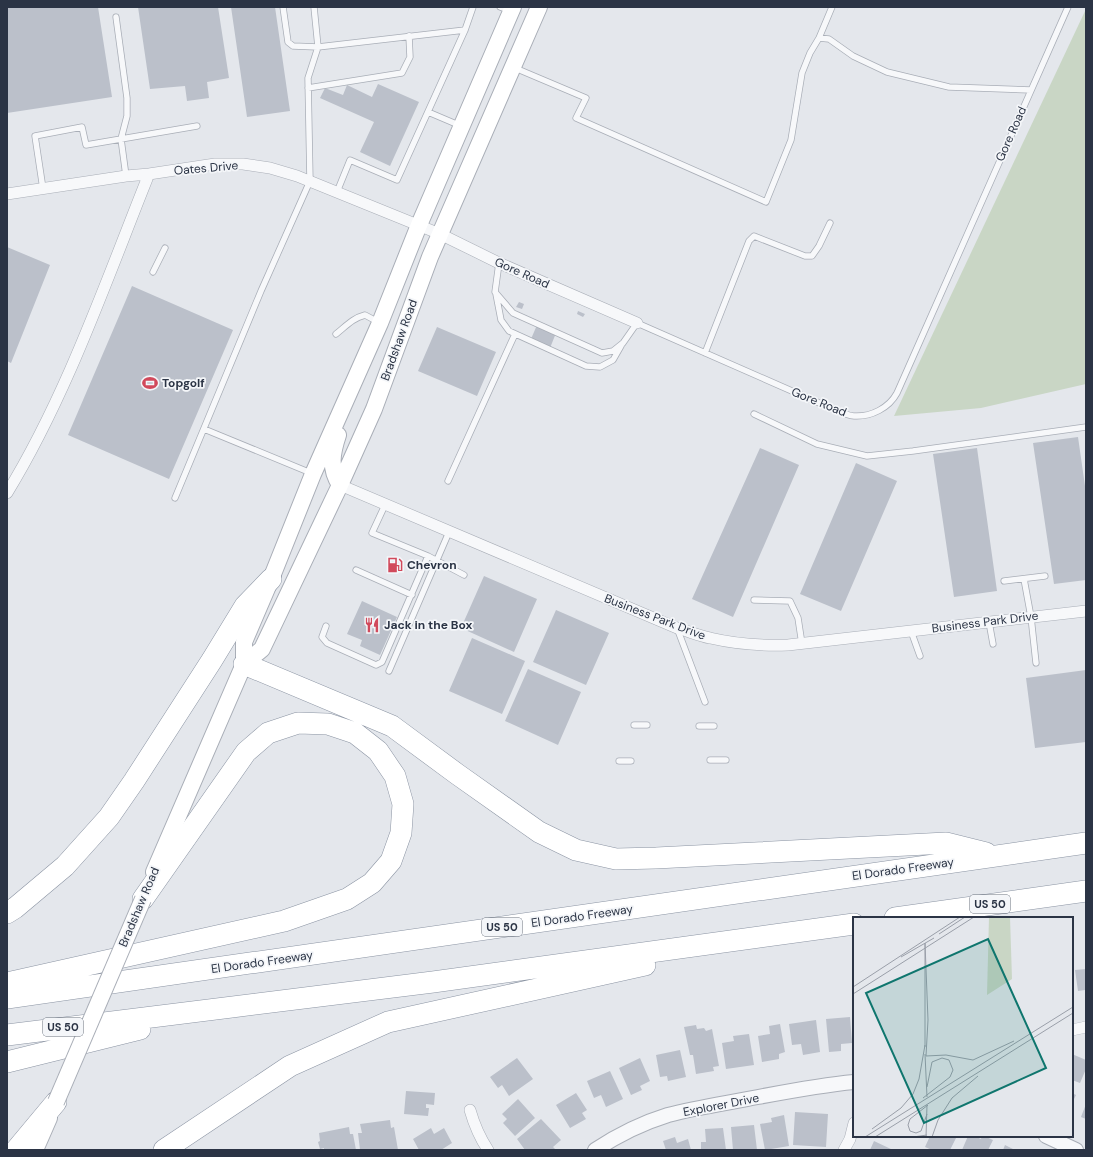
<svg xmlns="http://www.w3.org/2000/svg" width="1093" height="1157" font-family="'DM Sans',sans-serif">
<rect width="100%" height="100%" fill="#e4e7ec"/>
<!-- green -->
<path fill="#c9d6c5" d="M1086,9V384L981,408L894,416Z"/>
<!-- building -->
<path fill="#bbc0ca" d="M7,7H98L112,97L7,113Z
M138,7H218L229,78L207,82L209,98L187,101L185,86L150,89Z
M231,7H275L290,111L247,117Z
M378,84L419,102L390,166L360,152L374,122L320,98L325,88L343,95L347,85L372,97Z
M7,247L50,265L11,363L7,361Z
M132,286L233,330L169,479L68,435Z
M519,302L524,304L522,309L516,307Z
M578,311L585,314L583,317L577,314Z
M537,325L556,333L550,348L531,339Z
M437,327L496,352L477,396L418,371Z
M1078,437L1086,493V580L1054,584L1033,443Z
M760,448L799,465L733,617L692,599Z
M977,448L997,591L954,597L933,454Z
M856,463L897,481L841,611L800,594Z
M484,576L537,599L514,652L461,628Z
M362,601L397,617L380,655L360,646L362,640L347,634Z
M556,610L609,633L586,685L533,662Z
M472,638L525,661L502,714L449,691Z
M528,669L581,692L558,745L505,721Z
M1086,670V742L1035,748L1026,678Z
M1086,969V994H1085V990L1078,991L1075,970Z
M850,1017L852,1043L841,1044V1051L829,1052L826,1019Z
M816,1020L820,1052L803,1055L801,1044L792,1045L789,1024Z
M780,1024L785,1052L779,1054V1059L762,1062L758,1036L770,1034L769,1026Z
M696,1025L697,1029L704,1028L706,1031L712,1029L719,1066L713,1067L714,1071L696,1074L693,1055H690L684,1027Z
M749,1034L754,1065L726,1069L722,1043L734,1041L733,1036Z
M680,1050L686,1077L668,1081L667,1076L660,1077L656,1055Z
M1072,1054L1086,1060V1069L1080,1083L1072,1080Z
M517,1058L533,1079L509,1096L502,1085L498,1088L490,1077Z
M640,1058L650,1081L640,1086L642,1090L631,1095L619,1068Z
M610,1071L623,1099L606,1107L601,1095L594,1098L587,1081Z
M406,1091L435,1093L434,1105L426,1104V1108H429L428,1116L404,1114Z
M576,1093L587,1110L582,1113L586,1119L570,1128L556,1105Z
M1072,1093L1076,1095L1072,1103Z
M518,1099L535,1118L515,1136L503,1123L507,1119L502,1114Z
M1086,1104V1119L1081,1117Z
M795,1112L828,1114L826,1147L793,1145Z
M784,1115L789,1146L765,1150L760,1124L772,1122L771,1118Z
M541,1119L561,1140L553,1147L555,1149L553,1150H525L517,1139Z
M390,1120L391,1128L394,1127L398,1150H360L358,1133H362L360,1124Z
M754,1125L757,1150H733L731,1127Z
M349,1127L350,1134H353L356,1150H324V1148L320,1149L318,1142L320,1141L319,1133Z
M431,1128L434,1134L444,1128L452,1143L441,1150H419L413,1139Z
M723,1128L726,1150H701V1142H706L705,1129Z
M930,1136H957L950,1150H932L925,1147Z
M968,1136H974L981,1139L982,1136H984L993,1140L988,1150H962Z
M675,1137L677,1143L688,1139L691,1150H666L663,1141Z
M874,1141L893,1150H870Z
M1005,1145L1015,1150H1003Z"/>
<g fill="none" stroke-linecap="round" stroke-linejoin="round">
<defs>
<path id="service" d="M314,7L318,47L465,30
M500,7L511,11
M116,17L127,98V116L121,139L197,126
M819,38L832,7
M515,68L586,98L576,118L766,202L791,140L802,73L810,53L819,38L829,39L853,56L887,72L949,87L1031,90
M308,88L402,73L410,57L409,36
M428,112L461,126
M43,189L35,136L82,127L86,145L121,139L126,176
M337,192L350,160L397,180L465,30L473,7
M499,263L495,292L513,313L602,353L613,351L623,343L637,323L842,413C846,414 850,416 854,416C871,417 889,408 897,393L1068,7
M153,272L165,248
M496,294L501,320L509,331L586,366L600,367L613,360L621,346
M336,334C346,326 353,318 365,315L380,323
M705,353L749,241L754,236L805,256H812L819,246L830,223
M754,414L817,444L867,456L913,451L1086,427
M204,429L311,473
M448,481L515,334
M175,498L261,291L310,181L308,78L318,47L293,46L288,42L283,7
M385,505L372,533L428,556L464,575
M356,570L412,595
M1024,579L1031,617L1036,663
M1004,581L1045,576
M754,600L790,601L798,618L802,644
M989,622L993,644
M326,626L322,637L327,643L376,665L382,662L428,556
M677,628L705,702
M911,631L920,656
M389,671L449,532
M634,725H647
M699,726H714
M710,760H726
M619,761H631"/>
<path id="minor" d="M7,194L126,176L149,174L215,164H243L270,168L297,176L440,234L499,263L637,323
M340,485L677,628C688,631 699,636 710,638C736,644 762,646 788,645L1086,611
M7,493C67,395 106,281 149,174
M1072,1030L1086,1027
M470,1110C474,1124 480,1138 488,1150
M844,1150L850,1139L854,1123"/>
<path id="tertiary" d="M1046,1136L1076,1150
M595,1150C618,1135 642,1123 668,1115C698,1107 728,1103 758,1097C790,1091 822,1085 854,1082"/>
<path id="secondary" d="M338,435C332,453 329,468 340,485
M244,664L262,649L340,485L374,409L430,257L539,7
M154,872L244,664V642L271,579L313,474L380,323L419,225L513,7
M35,1150L49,1118"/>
<path id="motorway" d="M244,664L392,726L457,774L539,832L576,850L616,859L656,858L946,843L986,853
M7,913L15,908L65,866L109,817L134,781L212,660L245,606L271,579
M895,918L1086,891
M7,983L284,921L347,899L372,883L391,861L401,833L403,804L395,776L378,751L355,733L328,724L298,723L268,733L246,752L143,899
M7,998L1086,843
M7,1035L433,982L854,924
M7,1062L140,1029
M16,1150L56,1102
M164,1150L290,1066L388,1022L645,965"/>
</defs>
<!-- service casing -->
<use href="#service" stroke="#a9aeb7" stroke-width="7"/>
<!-- minor casing -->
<use href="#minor" stroke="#a9aeb7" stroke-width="12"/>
<!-- tertiary casing -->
<use href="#tertiary" stroke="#a9aeb7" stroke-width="16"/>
<!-- secondary casing -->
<use href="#secondary" stroke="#a9aeb7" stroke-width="18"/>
<!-- motorway casing -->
<use href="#motorway" stroke="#8b94a3" stroke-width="22"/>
<!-- service -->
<use href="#service" stroke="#f7f8fa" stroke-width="5.5"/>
<!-- minor -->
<use href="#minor" stroke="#f7f8fa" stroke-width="11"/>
<!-- tertiary -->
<use href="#tertiary" stroke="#f7f8fa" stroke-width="14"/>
<!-- secondary -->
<use href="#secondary" stroke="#fff" stroke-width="16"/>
<!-- motorway -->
<use href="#motorway" stroke="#fff" stroke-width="21"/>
<defs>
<path id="secondary-bridge" d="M56,1102L143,899"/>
</defs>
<!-- secondary-bridge casing -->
<use href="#secondary-bridge" stroke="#a9aeb7" stroke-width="18" stroke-linecap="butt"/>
<!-- secondary-bridge -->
<use href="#secondary-bridge" stroke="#fff" stroke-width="16"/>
</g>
<!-- icons -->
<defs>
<symbol id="stadium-bare" viewBox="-9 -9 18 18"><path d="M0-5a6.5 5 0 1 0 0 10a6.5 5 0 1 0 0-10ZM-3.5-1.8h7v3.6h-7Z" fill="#d1495b" stroke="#f4f6f9" stroke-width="2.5" paint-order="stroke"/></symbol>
<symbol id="fuel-bare" viewBox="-9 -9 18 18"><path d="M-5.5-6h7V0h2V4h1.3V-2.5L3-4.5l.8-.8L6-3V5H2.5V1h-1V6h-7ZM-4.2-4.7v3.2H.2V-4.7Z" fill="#d1495b" stroke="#f4f6f9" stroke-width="2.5" paint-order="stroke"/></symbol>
<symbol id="restaurant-bare" viewBox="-9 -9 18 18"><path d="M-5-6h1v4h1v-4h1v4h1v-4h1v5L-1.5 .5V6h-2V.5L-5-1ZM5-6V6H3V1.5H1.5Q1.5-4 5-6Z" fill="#d1495b" stroke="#f4f6f9" stroke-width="2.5" paint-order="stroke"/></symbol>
</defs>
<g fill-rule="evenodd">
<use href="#stadium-bare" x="139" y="372" width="22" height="22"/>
<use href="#fuel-bare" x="384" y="554" width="22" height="22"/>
<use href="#restaurant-bare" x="361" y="614" width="22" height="22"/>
</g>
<g text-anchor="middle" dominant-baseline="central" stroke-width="3.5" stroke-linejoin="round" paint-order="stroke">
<!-- shield labels -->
<g fill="#f4f6f9" stroke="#676e7b" stroke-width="1">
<rect x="970" y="895" width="40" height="18" rx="3"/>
<rect x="482" y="918" width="40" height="18" rx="3"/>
<rect x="43" y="1018" width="40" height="18" rx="3"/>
</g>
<g font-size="11" font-weight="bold" fill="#2b3445">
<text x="990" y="904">US 50</text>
<text x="502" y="927">US 50</text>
<text x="63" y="1027">US 50</text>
</g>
<!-- street labels -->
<g font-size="12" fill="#2b3445" stroke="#f4f6f9">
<text transform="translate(1011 134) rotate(-66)">Gore Road</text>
<text transform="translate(206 168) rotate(-5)">Oates Drive</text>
<text transform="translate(522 273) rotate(24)">Gore Road</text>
<text transform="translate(399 340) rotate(-70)">Bradshaw Road</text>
<text transform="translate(819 402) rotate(22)">Gore Road</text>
<text transform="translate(655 617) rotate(21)">Business Park Drive</text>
<text transform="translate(985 622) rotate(-7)">Business Park Drive</text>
<text transform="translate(903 869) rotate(-8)">El Dorado Freeway</text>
<text transform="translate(139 907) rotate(-67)">Bradshaw Road</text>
<text transform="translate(582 916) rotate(-8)">El Dorado Freeway</text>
<text transform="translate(262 962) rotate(-8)">El Dorado Freeway</text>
<text transform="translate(721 1105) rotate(-11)">Explorer Drive</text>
</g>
<!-- poi labels -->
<g font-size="12" font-weight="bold" fill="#2b3445" stroke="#f4f6f9" text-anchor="start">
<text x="162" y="383">Topgolf</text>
<text x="407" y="565">Chevron</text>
<text x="384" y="625">Jack in the Box</text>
</g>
</g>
<!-- overview -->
<g transform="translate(853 917)">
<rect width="220" height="220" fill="#e4e7ec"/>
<path d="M136,0H157L159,62L134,78Z" fill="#c9d6c5"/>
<path fill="none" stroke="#9a9fa9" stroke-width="1" d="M86,17L112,0M72,26V130M72,26L75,103L73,139M48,40L81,21M0,70L107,0M0,77L121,0M72,137L74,180M73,139L93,138L120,143L161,124M70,181L97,160L100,153L96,143L89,141L79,145L74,170M74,197L68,214L63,216L57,214L55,208L57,202L75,188M19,212L48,191L60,177L66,162L72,128M12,220L220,90M22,220L220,96M60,220L74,218M73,220L74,188M79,220L85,203L99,181L125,159"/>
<path fill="#0f766e" fill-opacity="0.15" stroke="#0f766e" stroke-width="2" d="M135,22L193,151L71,206L13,76Z"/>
<rect width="220" height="220" fill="none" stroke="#2b3445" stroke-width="2"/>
</g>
<!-- border -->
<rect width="1093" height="1157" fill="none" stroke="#2b3445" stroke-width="16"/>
</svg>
